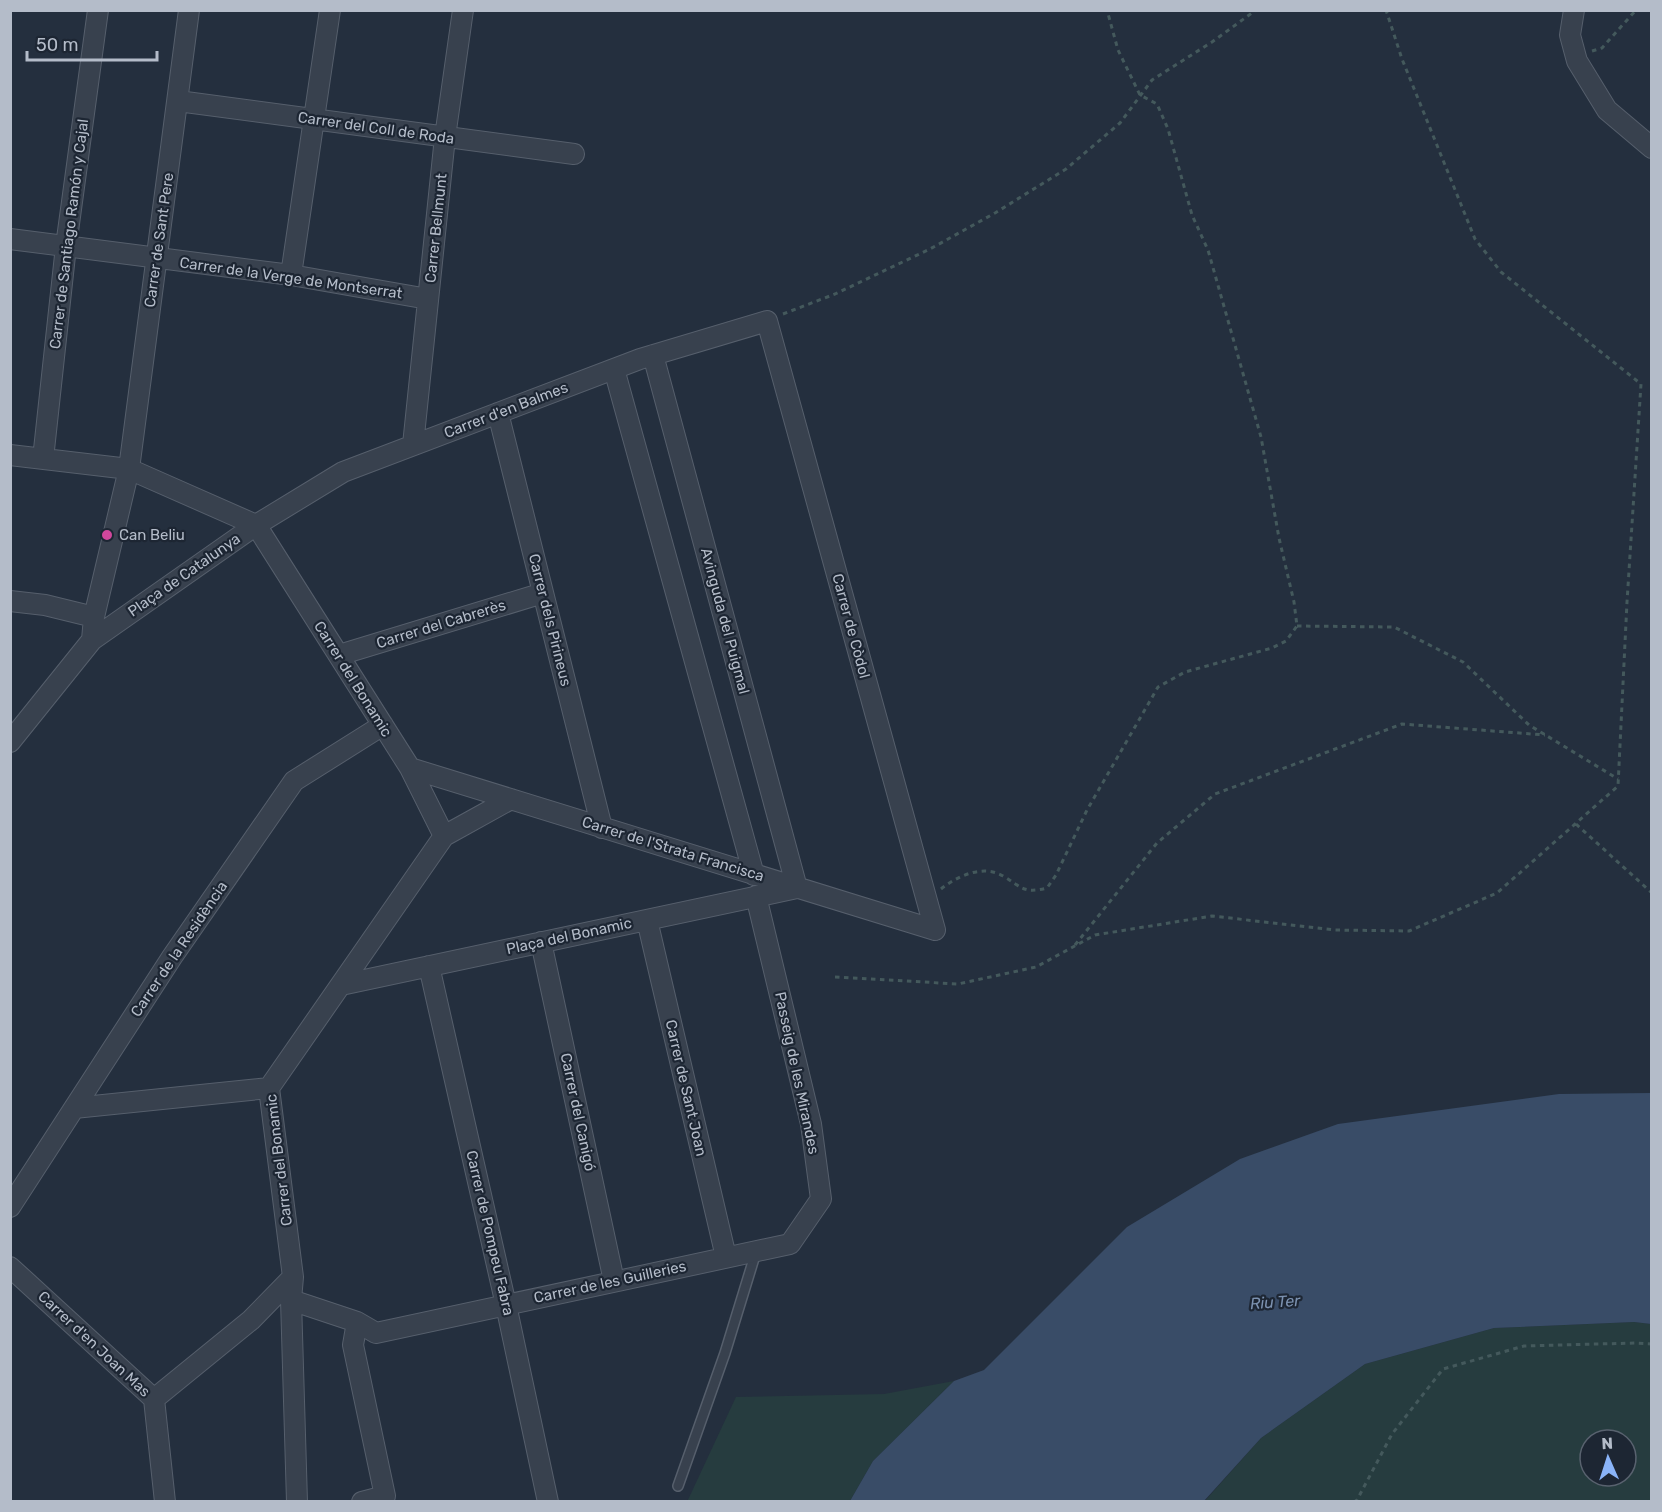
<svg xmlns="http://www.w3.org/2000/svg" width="1662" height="1512" font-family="Rubik,sans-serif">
<rect width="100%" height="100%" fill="#242f3e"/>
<!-- green -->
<path fill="#263c3f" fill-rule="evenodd" d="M1634,1322L1651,1324V1501L1204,1502L1261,1438L1365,1364L1494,1328ZM1590,1440H1626V1476H1590Z
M954,1381L873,1461L850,1501L687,1502L736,1397L884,1394Z"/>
<!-- water -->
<path fill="#394c67" d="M1651,1093V1324L1634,1322L1494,1328L1365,1364L1261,1438L1204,1501H850L873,1461L954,1381L984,1370L1127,1227L1240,1159L1338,1124L1559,1094Z"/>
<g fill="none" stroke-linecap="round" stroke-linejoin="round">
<defs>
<path id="service" d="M678,1486L725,1353L756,1252"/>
<path id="minor" d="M1574,10L1570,35L1577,61L1607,110L1652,148
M178,101L574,154
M10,239L291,275L428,299
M291,275L330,10
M614,369L754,875
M498,413L602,828
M413,445L445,137L463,10
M10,455L129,469L256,525
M43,459L66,246L98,10
M256,525L410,768L444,836L269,1088L293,1277L291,1300L297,1502
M10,601L45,605L94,617
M92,640L94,617L129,469L189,10
M339,655L543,593
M10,742L92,640L256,525L343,472L640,359L767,321L935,930
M410,768L935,930
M444,836L511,799
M647,920L726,1257
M541,942L614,1281
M429,966L506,1305L548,1502
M341,985L797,888L653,355
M74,1108L269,1088
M10,1207L172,957L294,781L383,725
M10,1267L154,1399L165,1502
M291,1300L357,1322L376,1333L790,1244L821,1199L811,1124L756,896
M357,1322L353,1345L385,1496L362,1502
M154,1399L251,1320L293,1277"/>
</defs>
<!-- service casing -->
<use href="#service" stroke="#565f6c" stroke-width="12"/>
<!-- minor casing -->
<use href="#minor" stroke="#565f6c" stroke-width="22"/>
<!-- path -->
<path stroke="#44595c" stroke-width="3" stroke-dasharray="4.5 4.5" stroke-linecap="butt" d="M1592,51L1602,48L1636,10
M783,314L835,294L930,249L995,213L1066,169L1120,123L1152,80L1212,42L1256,10
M1297,626L1394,627L1463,662L1529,725L1618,779
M1576,824L1652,893
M941,889C957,876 983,864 1003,876C1022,887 1023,894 1047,888L1056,875L1087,810L1158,687L1185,672L1272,648L1286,641L1297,626L1294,602L1279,538L1261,437L1208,250L1192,215L1168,129L1157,104L1140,95L1118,50L1107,10
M1075,945L1157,843L1215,794L1402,724L1545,735
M835,977L958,984L1036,967L1095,935L1212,916L1335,930L1409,931L1497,893L1618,786L1627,602L1641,384L1501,272L1475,239L1402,59L1386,10
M1354,1502L1357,1500L1392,1434L1443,1369L1524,1346L1635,1343L1652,1344"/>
<!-- service -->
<use href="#service" stroke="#38414e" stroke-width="9"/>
<!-- minor -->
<use href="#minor" stroke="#38414e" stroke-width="20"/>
</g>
<!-- markers -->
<circle fill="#d1479c" stroke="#1d2633" stroke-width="2" cx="107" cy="535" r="6"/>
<g text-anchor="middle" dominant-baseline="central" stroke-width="4.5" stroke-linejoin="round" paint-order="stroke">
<!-- street labels -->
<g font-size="15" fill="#b4bcc9" stroke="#1d2633">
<text transform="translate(376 128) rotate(8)">Carrer del Coll de Roda</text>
<text transform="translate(436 228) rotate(-84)">Carrer Bellmunt</text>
<text transform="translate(69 234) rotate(-83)">Carrer de Santiago Ramón y Cajal</text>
<text transform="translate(159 240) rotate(-82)">Carrer de Sant Pere</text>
<text transform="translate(291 278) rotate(8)">Carrer de la Verge de Montserrat</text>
<text transform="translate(506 410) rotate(-21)">Carrer d'en Balmes</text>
<text transform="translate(184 575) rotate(-35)">Plaça de Catalunya</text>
<text transform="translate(550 620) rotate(76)">Carrer dels Pirineus</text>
<text transform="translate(725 621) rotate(75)">Avinguda del Puigmal</text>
<text transform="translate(441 624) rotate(-17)">Carrer del Cabrerès</text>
<text transform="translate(851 626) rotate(75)">Carrer de Còdol</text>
<text transform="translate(353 679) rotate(58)">Carrer del Bonamic</text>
<text transform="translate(673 849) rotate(17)">Carrer de l'Strata Francisca</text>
<text transform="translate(569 936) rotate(-12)">Plaça del Bonamic</text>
<text transform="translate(179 949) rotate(-56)">Carrer de la Residència</text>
<text transform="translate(797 1073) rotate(78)">Passeig de les Mirandes</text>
<text transform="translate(686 1088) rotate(77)">Carrer de Sant Joan</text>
<text transform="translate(578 1112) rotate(78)">Carrer del Canigó</text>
<text transform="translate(279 1160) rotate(-97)">Carrer del Bonamic</text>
<text transform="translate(490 1233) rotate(77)">Carrer de Pompeu Fabra</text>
<text transform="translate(610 1282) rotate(-12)">Carrer de les Guilleries</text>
<text transform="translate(94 1344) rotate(43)">Carrer d'en Joan Mas</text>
</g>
<!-- poi labels -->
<g font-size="15" fill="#b4bcc9" stroke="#1d2633" text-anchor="start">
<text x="119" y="535">Can Beliu</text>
</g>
<!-- water labels -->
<g font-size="16" font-style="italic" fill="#7c92b1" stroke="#1d2633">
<text transform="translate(1275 1302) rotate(-4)">Riu Ter</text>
</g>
</g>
<!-- border -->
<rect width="1662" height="1512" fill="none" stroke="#b4bcc9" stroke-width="24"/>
<!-- north arrow -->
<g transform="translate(1608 1458) rotate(357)"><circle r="28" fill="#1d2633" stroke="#59626f" stroke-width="1.5"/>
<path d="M0-4.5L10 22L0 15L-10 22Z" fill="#8ab4f8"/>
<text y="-9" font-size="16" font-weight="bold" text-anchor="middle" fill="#b4bcc9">N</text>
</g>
<!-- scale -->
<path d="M27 51v9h130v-9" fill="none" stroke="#b4bcc9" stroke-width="3"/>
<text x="36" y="51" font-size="18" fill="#b4bcc9" stroke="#1d2633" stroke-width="4.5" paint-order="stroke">50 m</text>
</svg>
